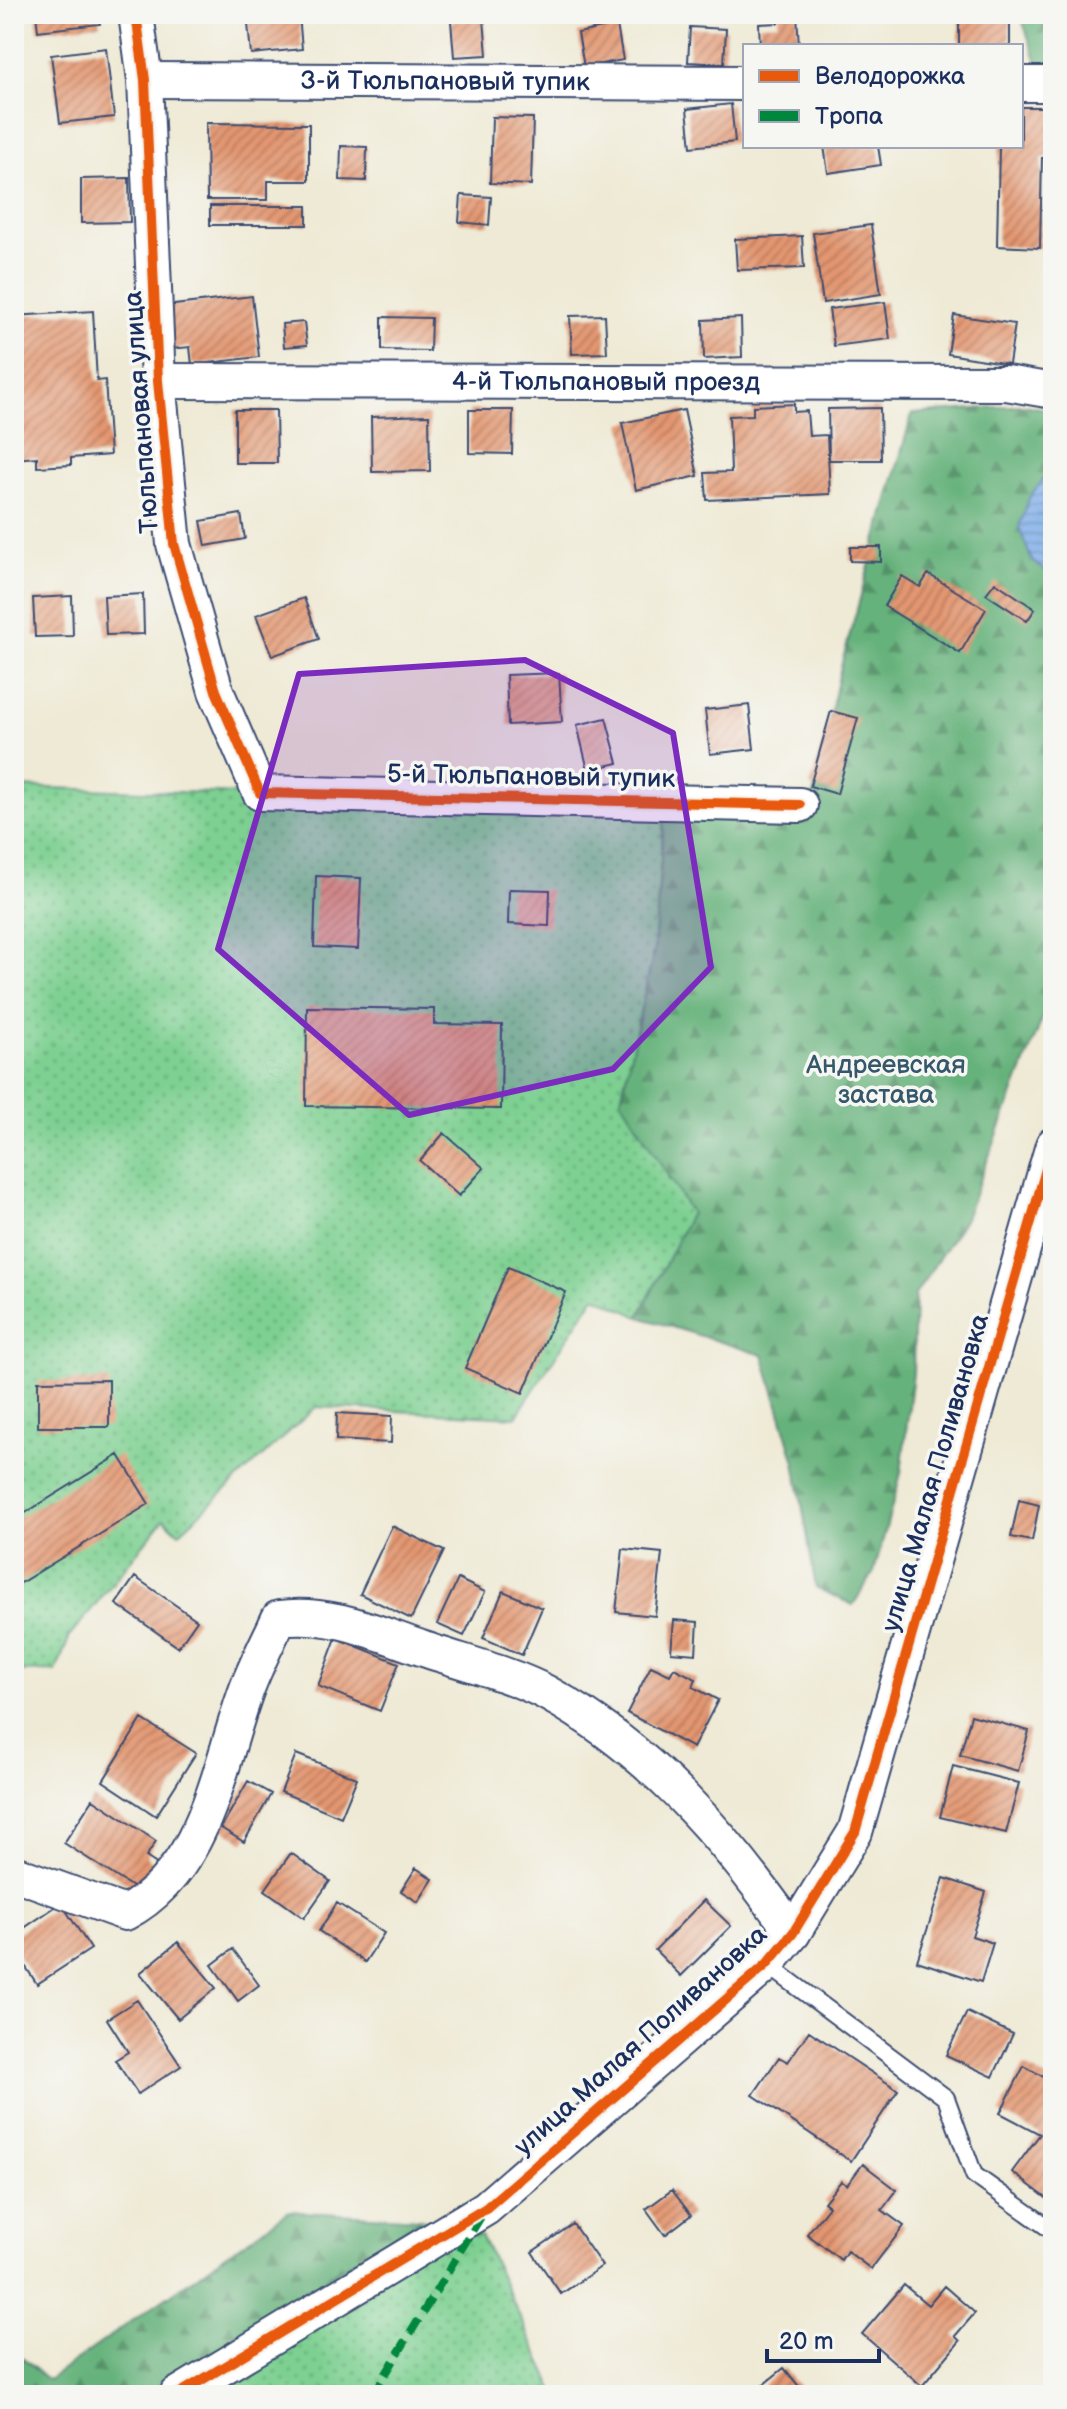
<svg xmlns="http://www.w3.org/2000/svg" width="1067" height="2409" font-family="'Balsamiq Sans',sans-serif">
<defs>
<pattern id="grass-dots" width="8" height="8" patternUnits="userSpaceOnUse" patternTransform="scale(2)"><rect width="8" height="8" fill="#7dd091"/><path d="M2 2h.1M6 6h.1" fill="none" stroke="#66a97a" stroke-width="1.8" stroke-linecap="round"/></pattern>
<pattern id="forest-firs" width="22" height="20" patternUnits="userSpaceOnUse" patternTransform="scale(2)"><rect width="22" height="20" fill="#66b27b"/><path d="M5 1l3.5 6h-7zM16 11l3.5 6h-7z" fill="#539168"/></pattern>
<pattern id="water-rules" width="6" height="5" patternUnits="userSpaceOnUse" patternTransform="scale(2)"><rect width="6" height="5" fill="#7faee9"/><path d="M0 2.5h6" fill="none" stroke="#678ec0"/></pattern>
<pattern id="building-hatch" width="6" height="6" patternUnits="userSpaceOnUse" patternTransform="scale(2)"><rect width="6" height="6" fill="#e39670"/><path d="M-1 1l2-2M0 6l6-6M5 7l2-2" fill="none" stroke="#b77b5f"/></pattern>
</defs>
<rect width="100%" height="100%" fill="#f6f6f2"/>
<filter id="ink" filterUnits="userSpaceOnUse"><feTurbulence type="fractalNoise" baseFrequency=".0125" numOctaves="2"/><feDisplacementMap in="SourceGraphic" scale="16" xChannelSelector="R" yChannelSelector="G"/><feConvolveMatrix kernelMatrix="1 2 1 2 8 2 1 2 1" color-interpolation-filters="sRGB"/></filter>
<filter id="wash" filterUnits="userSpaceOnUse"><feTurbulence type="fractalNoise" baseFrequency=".006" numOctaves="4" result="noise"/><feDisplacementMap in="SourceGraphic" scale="32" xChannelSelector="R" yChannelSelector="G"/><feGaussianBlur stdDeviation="1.8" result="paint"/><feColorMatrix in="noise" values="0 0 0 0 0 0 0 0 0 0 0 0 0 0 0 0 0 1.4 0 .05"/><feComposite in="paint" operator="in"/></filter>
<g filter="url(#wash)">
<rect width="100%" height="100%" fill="#efead5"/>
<!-- grass -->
<path fill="url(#grass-dots)" stroke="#4c8078" stroke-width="2" d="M14,787L665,807L654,951L621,1099L691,1213L639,1317L595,1296L516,1417L316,1407L179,1533L164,1519L70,1636L56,1671L14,1672Z
M421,2219L481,2235L557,2395H214L298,2295Z"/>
<!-- forest -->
<path fill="url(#forest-firs)" stroke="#40706c" stroke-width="2" d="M1020,14H1053V68L1037,62Z
M1023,405L1053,410V991L965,1218L915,1295L913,1373L901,1473L874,1572L853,1605L816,1588L795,1462L763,1355L639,1317L691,1213L621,1099L654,951L665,807L807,823L841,666L912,414Z
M289,2211L421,2219L298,2295L214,2395H14V2351L48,2380Z"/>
<!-- water -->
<path fill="url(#water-rules)" stroke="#4d6ea4" stroke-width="2" d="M1053,468V576L1032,561L1019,527L1030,496Z"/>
<g id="blocks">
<!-- building -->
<path fill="url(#building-hatch)" d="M36,14H98L100,24L38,31Z
M247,14H299L302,49L251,54Z
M778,14H797L799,46H760L759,24L778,23Z
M484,19L487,55L454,57L451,21Z
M1010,20V46H959V21Z
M617,25L623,60L584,67L578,33Z
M690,27L726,29L724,64L688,62Z
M106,48L114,117L60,123L51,55Z
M731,104L735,142L691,147L687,109Z
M1021,107H1053V158H1042L1040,248L997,246L999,146H1021Z
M492,117L533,118L531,185L490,183Z
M206,123L309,124V181H268V200H207Z
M341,146L367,147L366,181L340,180Z
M824,146H878L881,165L828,173Z
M129,178L130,222L81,223V179Z
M461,195L491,197L489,225L459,222Z
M210,206H307V225H210Z
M871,225L881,294L823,303L813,233Z
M802,236L804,268L737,270L735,239Z
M252,296L259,357L192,365L190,347L171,349L166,306Z
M885,302L890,339L834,346L829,309Z
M93,311L97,381L105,380L110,455L71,458V465L37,467V457L14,459V316Z
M605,315L607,353L572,354L570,316Z
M954,315L1015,324L1009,364L948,354Z
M382,317L431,318L430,351L382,350Z
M741,318L742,357L704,359L703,320Z
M304,322L307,345L284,347L282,324Z
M794,404V412L807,411L809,436L827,435L830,494L707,500L705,473L731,472L729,416L753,415V406Z
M880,408L881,460H829L828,409Z
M235,410H276L277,463H235Z
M469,410H513L512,454L469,453Z
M684,410L698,476L636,490L622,423Z
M429,415L430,471L372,472L371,417Z
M241,514L245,539L206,546L201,521Z
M850,547H881V562L850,561Z
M928,574L986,609L960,653L884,606L902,576L920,587Z
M995,582L1035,609L1027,621L986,594Z
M143,594L144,634L106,635L104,596Z
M72,596L73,636L35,637L33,598Z
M304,598L319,639L272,656L256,615Z
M559,673L562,722L508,725L506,675Z
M749,705L754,749L710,754L705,710Z
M831,711L858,718L837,794L810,786Z
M606,718L618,763L588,770L577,725Z
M316,876L361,878L358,949L314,947Z
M509,889L550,890L549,926L508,924Z
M307,1007L434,1009V1024L502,1025L501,1109L306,1106Z
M444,1133L484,1168L459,1196L420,1161Z
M508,1267L566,1292L523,1393L465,1368Z
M109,1380V1427H38V1381Z
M337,1413L392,1416L391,1443L336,1440Z
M119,1455L149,1504L14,1587V1520Z
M1019,1500L1039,1505L1032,1541L1011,1537Z
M392,1526L444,1551L411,1619L360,1594Z
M623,1549L662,1553L655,1616L616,1612Z
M135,1577L197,1620L178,1647L116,1604Z
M458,1579L485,1592L464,1636L437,1624Z
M503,1591L542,1608L522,1655L483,1638Z
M674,1620L698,1622L696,1654L671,1652Z
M336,1638L399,1663L380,1711L318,1686Z
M651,1666L670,1675L674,1668L696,1679L693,1687L718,1700L693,1748L627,1713Z
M971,1715L1029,1731L1018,1771L960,1755Z
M142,1719L196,1753L156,1816L103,1781Z
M296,1754L357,1778L341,1817L281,1792Z
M953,1766L1019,1783L1006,1833L940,1817Z
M248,1781L271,1794L244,1842L221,1828Z
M93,1799L156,1841L146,1857L158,1865L140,1892L64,1843Z
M291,1853L330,1881L304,1918L265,1890Z
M416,1868L433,1879L418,1902L401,1891Z
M944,1878L986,1892L972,1936L993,1943L981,1982L917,1961Z
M704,1900L731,1926L681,1976L655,1950Z
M61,1903L91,1949L37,1984L14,1949V1935Z
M337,1903L384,1933L365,1962L319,1931Z
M178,1942L216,1988L178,2019L140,1973Z
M233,1949L259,1985L238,2001L212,1965Z
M137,2000L181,2066L138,2094L115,2060L128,2052L107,2019Z
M967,2012L1013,2034L993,2077L946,2055Z
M809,2031L898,2090L851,2161L753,2095L779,2057L788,2062Z
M1024,2066L1053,2082V2203L1012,2172L1040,2134L1000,2113Z
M863,2164L897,2190L882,2210L904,2226L871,2269L847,2251L841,2260L807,2234L829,2206L824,2202L841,2181L847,2185Z
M672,2190L691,2215L665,2235L646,2209Z
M573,2224L602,2266L561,2294L532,2252Z
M904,2285L928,2305L944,2286L975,2313L955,2336L960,2341L922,2386L862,2334Z
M784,2368L806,2395H771L763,2385Z"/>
</g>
</g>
<g filter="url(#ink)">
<use href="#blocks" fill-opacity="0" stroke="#3b4b70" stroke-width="2"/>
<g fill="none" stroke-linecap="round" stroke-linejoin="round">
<defs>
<path id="lane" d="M767,1964L946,2098L974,2175L1053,2231"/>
<g id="street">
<path d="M136,14L145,80L158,381L174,544L216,691L260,793L800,805"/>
<path id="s1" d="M145,80L745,83"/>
<path d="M1021,84H1053"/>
<path id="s2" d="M158,381L1006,383L1053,391"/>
<path d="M14,1873L125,1913C204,1871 217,1775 244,1697C253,1670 267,1644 279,1618C329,1611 375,1632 421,1648C461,1662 509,1673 547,1693C651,1750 726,1838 793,1933"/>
<path d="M177,2395L486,2208L767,1964L793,1933L855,1832L1053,1145"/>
</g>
</defs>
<!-- lane casing -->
<use href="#lane" stroke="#3b4b70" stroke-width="20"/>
<!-- street casing -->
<use href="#street" stroke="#3b4b70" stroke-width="38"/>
<!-- lane -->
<use href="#lane" stroke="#fff" stroke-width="16"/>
<!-- street -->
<use href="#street" stroke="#fff" stroke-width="34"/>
<!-- quiet -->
<path stroke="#00873e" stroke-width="8" stroke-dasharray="16 8" stroke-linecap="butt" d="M373,2395L482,2215"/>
<defs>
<path id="cycleway" d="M136,14L145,80L158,381L174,544L216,691L260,793L800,805
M177,2395L486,2208L767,1964L793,1933L855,1832L1053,1145"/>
</defs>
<!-- cycleway casing -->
<use href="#cycleway" stroke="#f6f6f2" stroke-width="15"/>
<!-- cycleway -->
<use href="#cycleway" stroke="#e8590c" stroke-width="10"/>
</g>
</g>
<!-- marked area -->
<path fill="#7b2cbf" fill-opacity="0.2" stroke="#7b2cbf" stroke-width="6" stroke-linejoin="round" d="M525,660L673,733L711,967L613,1069L409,1115L218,949L299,674Z"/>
<g text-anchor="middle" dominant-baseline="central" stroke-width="7" stroke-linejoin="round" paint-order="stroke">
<!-- street labels -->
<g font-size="26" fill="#1b2f5e" stroke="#f6f6f2">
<text stroke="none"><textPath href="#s1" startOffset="300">3-й Тюльпановый тупик</textPath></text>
<text stroke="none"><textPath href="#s2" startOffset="448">4-й Тюльпановый проезд</textPath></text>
<text transform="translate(142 412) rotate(-94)">Тюльпановая улица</text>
<text transform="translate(531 777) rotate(1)">5-й Тюльпановый тупик</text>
<text transform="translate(936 1473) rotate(-74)">улица Малая Поливановка</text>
<text transform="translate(641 2041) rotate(-42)">улица Малая Поливановка</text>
</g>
<!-- park labels -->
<g font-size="26" fill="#34576b" stroke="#f6f6f2">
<text x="886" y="1065">Андреевская<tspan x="886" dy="30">застава</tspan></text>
</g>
</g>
<!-- margin -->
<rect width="1067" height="2409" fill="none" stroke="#f6f6f2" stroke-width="48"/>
<!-- legend -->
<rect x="743" y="44" width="280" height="104" fill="#f6f6f2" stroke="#9ea6b7" stroke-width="2"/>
<rect x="759" y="70" width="40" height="12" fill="#e8590c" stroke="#9ea6b7" stroke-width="2"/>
<text x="815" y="84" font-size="24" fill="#1b2f5e">Велодорожка</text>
<rect x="759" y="110" width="40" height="12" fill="#00873e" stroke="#9ea6b7" stroke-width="2"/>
<text x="815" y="124" font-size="24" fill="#1b2f5e">Тропа</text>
<!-- scale -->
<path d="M767 2349v12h112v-12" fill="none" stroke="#1b2f5e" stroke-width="4"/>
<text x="779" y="2349" font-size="24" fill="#1b2f5e" stroke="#f6f6f2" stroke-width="6" paint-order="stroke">20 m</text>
</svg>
